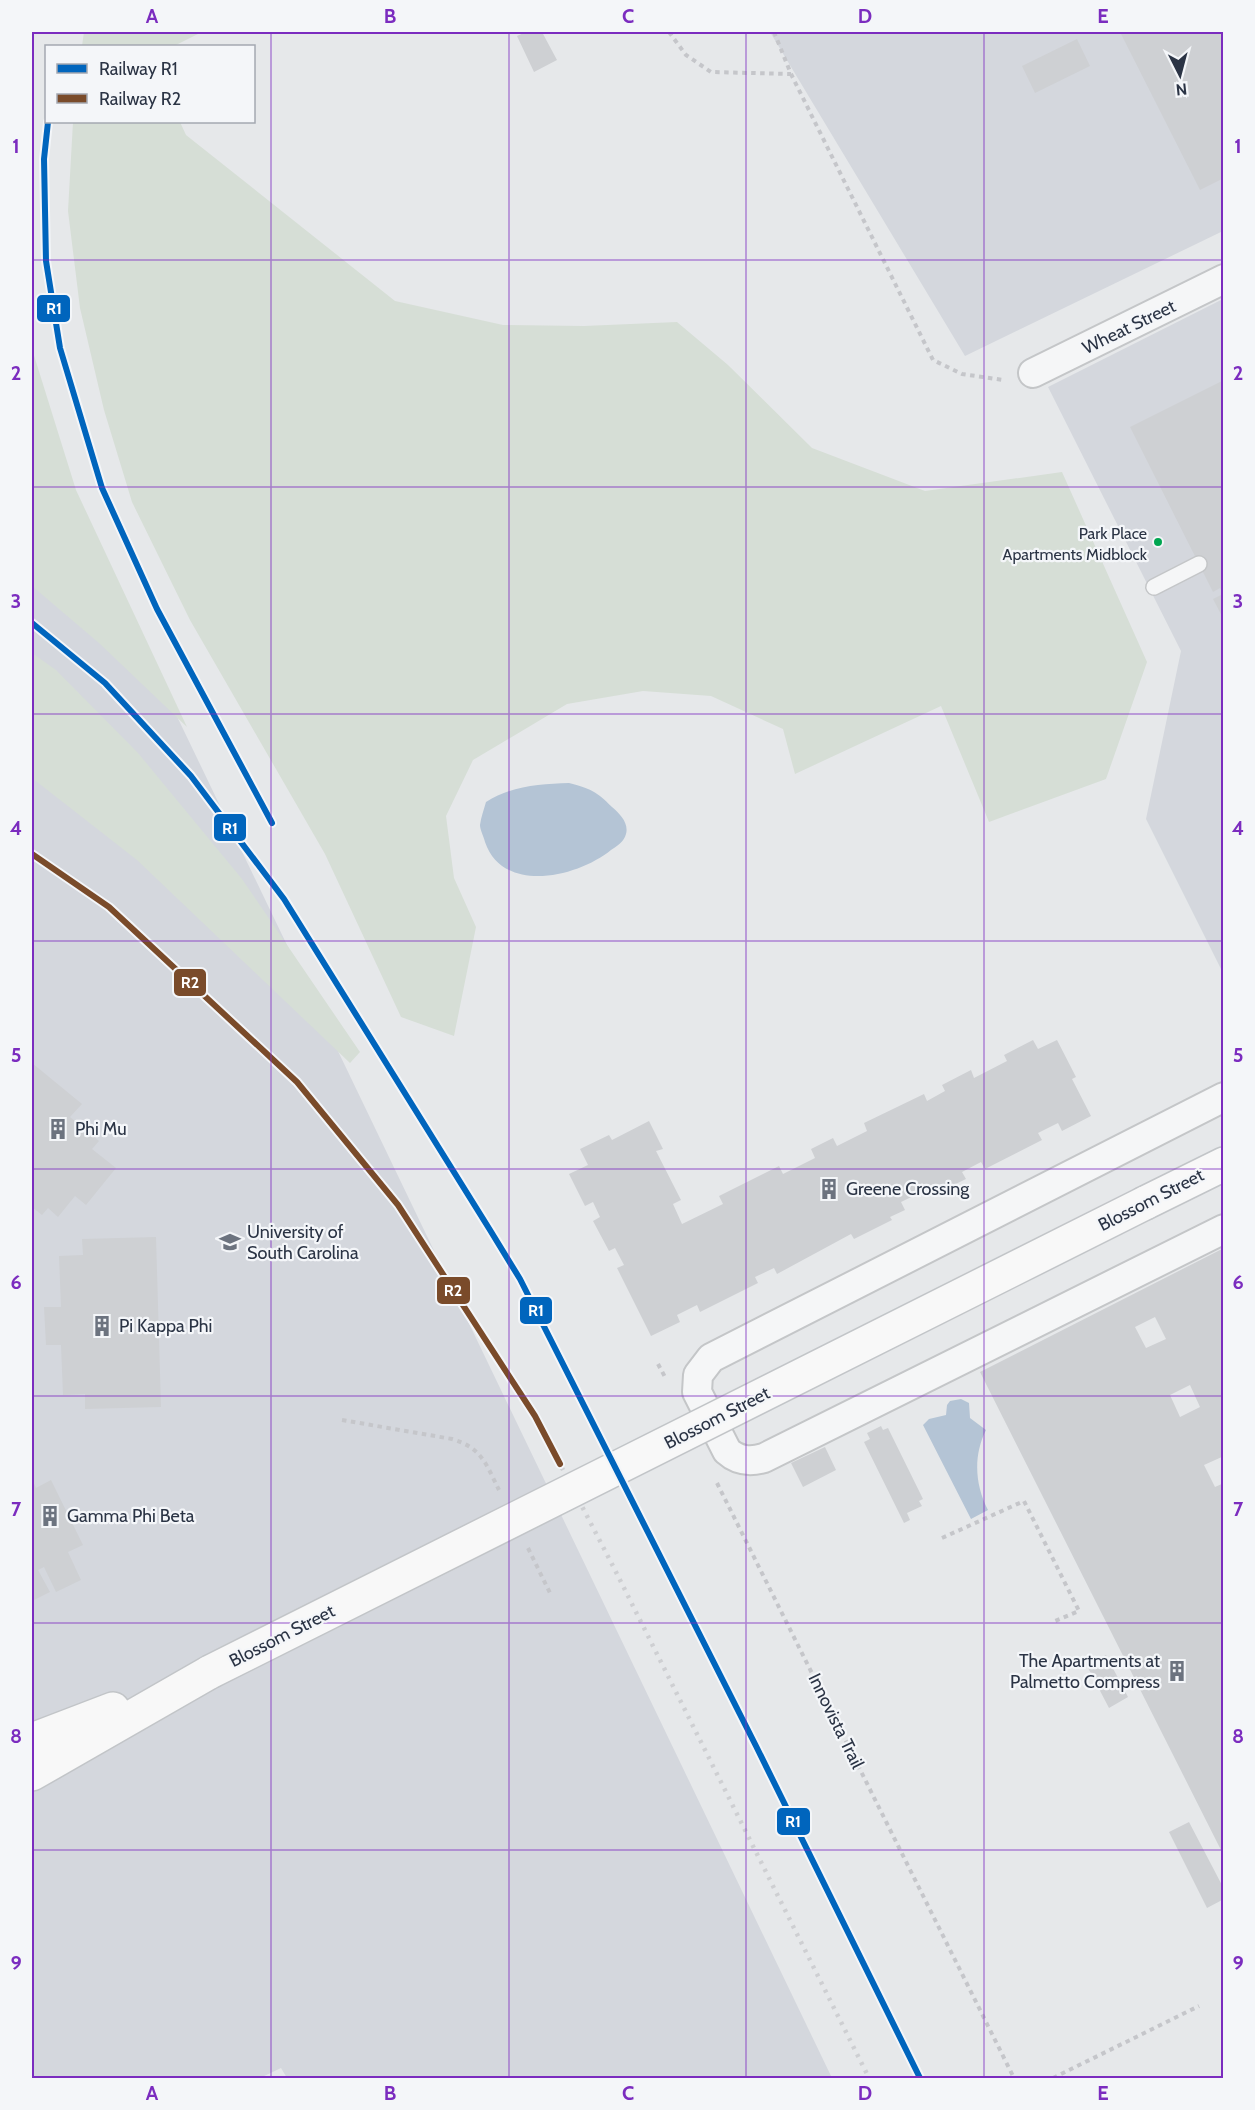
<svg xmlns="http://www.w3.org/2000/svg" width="1255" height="2110" font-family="Cabin,sans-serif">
<rect width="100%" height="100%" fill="#e6e8ea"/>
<!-- built -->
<path fill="#d4d7dd" d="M770,32H1223V231L965,356Z
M1223,299V973L1146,819L1181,651L1048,387Z
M32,415L832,2078H287L281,2068L260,2078H32Z"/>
<!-- green -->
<path fill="#d6ded6" d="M84,32H202L174,46H82Z
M73,122H180L186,135L395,301L503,325L584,326L677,322L728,365L812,448L925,491L1062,472L1147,662L1106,779L989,822L941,706L795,774L783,729L711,696L643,691L567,704L473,760L446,816L454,878L476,927L454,1036L401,1017L325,854L190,620L132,502L104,410L80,308L68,211Z
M32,349L76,490L187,727L99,643L32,586Z
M32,653L56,670L138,753L242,879L360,1052L350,1063L137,860L32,778Z"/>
<!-- water -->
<path fill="#b4c4d5" d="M569,783C591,789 596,791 612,807C620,814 629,823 626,834C624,842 617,846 611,850C578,877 503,895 485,842C484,837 480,830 480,825C481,817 484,809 486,802C511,786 540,784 569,783Z
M961,1399L969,1403L970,1418L986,1430C973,1456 975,1485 988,1510L971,1519L923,1425L929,1419L946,1415L947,1405L950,1401Z"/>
<!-- building -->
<path fill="#ced0d3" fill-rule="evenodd" d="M526,32H542L557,60L534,72L517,36Z
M1120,32H1224V178L1200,190Z
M1077,39L1090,66L1035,93L1022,66Z
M1224,380V620L1213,599L1223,594L1220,588L1213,592L1130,427Z
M1033,1040L1038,1049L1057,1040L1076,1077L1072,1079L1091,1116L1062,1131L1058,1123L1038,1133L1042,1140L985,1169L981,1162L962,1172L966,1179L937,1193L934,1186L901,1202L905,1210L890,1217L892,1220L854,1239L851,1234L777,1274L774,1268L755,1277L758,1283L700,1312L697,1305L677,1315L680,1322L651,1336L617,1268L624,1265L615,1248L609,1251L593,1221L600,1217L593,1202L585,1206L569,1174L588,1165L580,1149L609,1135L612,1140L649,1121L663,1149L656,1151L681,1200L673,1204L682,1224L723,1204L719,1196L779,1166L783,1174L815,1158L811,1149L833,1138L837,1146L867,1131L864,1123L924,1094L927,1101L945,1091L942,1085L971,1070L974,1078L1007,1061L1004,1055Z
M32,1063L82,1104L70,1117L99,1141L92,1149L116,1168L86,1205L75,1196L58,1217L48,1208L42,1215L32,1207Z
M156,1237L161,1407L85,1409V1394L63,1395L61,1345H46L44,1307H61L59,1256L83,1255L82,1239Z
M1224,1248V1456L1204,1465L1215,1487L1224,1483V1856L980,1372ZM1155,1317L1166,1339L1146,1348L1135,1327ZM1190,1385L1200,1407L1180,1417L1170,1395Z
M881,1426L883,1430L888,1428L923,1499L919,1501L922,1506L907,1513L910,1520L904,1523L864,1442L870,1439L867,1433Z
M825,1447L836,1470L803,1487L791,1463Z
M32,1479L36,1488L51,1480L83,1545L68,1552L81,1580L56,1592L44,1567L38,1570L50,1592L32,1601Z
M1106,1655L1128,1697L1109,1708L1086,1664Z
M1189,1822L1224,1889V1899L1207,1908L1169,1832Z"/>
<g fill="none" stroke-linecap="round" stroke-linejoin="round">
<defs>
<path id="lane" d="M1154,587L1199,564"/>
<path id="street" d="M1033,373L1224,279
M1224,1097L711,1358L698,1375L697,1392L727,1451C738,1461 750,1462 764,1458L1224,1229"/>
<path id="primary" d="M1145,1203L1224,1164
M32,1740L113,1709
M32,1774L210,1672"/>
</defs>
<!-- lane casing -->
<use href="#lane" stroke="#c4c6c8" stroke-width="18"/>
<!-- street casing -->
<use href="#street" stroke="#c4c6c8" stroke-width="32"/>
<!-- primary casing -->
<use href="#primary" stroke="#c2c5c8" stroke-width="36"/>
<!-- path -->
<path stroke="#c5c6ca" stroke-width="4" stroke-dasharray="4.5 4.5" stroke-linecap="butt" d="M669,32L686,55L711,72L791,74
M774,32L791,74L933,360L962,374L1003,380
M658,1364L665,1377
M342,1420L452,1439C482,1448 486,1464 499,1490
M717,1483L1014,2078
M942,1538L1024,1501L1079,1611L1055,1621
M528,1548L550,1593
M1053,2078L1199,2006"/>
<!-- lane -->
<use href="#lane" stroke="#f5f6f7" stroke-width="15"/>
<!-- street -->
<use href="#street" stroke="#f5f6f7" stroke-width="28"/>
<!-- primary -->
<use href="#primary" stroke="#f8f8f8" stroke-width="33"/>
<!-- rail -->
<path stroke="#cecfd2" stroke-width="4.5" stroke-dasharray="3 6" stroke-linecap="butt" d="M32,623L105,683L191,776L284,899L490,1230
M32,854L109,907L297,1082L398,1205L535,1416L614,1568L869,2078"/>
<defs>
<path id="primary-bridge" d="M210,1672L1145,1203"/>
</defs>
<!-- primary-bridge casing -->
<use href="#primary-bridge" stroke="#c2c5c8" stroke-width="36" stroke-linecap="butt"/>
<!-- primary-bridge -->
<use href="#primary-bridge" stroke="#f8f8f8" stroke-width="33"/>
<defs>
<path id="rail-1" d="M48,122L44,159L46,261L60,348L102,488L157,609L272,823
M32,623L105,683L191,776L284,899L490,1230L520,1279L756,1746L920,2078"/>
<path id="rail-2" d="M32,854L109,907L297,1082L398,1205L535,1416L560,1464"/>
</defs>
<!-- rail-1 casing -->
<use href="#rail-1" stroke="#f4f6f9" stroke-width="10"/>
<!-- rail-2 casing -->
<use href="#rail-2" stroke="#f4f6f9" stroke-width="10"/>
<!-- rail-1 -->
<use href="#rail-1" stroke="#0065bd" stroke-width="6"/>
<!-- rail-2 -->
<use href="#rail-2" stroke="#7a4b2a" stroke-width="6"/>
</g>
<!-- grid -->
<path fill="none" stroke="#7b2cbf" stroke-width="1.5" stroke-opacity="0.55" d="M271,32V2078M509,32V2078M746,32V2078M984,32V2078M32,260H1224M32,487H1224M32,714H1224M32,941H1224M32,1169H1224M32,1396H1224M32,1623H1224M32,1850H1224"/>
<!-- icons -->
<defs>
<symbol id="building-bare" viewBox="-9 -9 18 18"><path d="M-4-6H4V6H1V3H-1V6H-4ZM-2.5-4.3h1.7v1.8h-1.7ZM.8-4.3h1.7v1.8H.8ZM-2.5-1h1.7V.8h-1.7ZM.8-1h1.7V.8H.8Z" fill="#6c737f" stroke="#f4f6f9" stroke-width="2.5" paint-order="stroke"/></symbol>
<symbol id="university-bare" viewBox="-9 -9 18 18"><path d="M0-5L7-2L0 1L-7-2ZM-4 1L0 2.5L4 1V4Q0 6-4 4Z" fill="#6c737f" stroke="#f4f6f9" stroke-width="2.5" paint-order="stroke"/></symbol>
</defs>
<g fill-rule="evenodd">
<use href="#building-bare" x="43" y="1114" width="30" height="30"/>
<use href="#building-bare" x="814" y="1174" width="30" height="30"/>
<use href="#university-bare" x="215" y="1227" width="30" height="30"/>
<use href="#building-bare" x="87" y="1311" width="30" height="30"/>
<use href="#building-bare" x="35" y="1501" width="30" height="30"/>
<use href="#building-bare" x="1162" y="1656" width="30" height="30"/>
</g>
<!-- markers -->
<circle fill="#00a651" stroke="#f4f6f9" stroke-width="2" cx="1158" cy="542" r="5"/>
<g text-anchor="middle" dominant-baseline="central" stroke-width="4.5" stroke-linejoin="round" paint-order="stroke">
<!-- bus labels -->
<g font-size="16" fill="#2b3445" stroke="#f4f6f9" text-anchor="end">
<text x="1147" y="533">Park Place<tspan x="1147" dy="21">Apartments Midblock</tspan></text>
</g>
<!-- street labels -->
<g font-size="18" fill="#2b3445" stroke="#f4f6f9">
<text transform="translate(1129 327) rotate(-26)">Wheat Street</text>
<text transform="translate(1151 1200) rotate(-27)">Blossom Street</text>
<text transform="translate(717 1418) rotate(-27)">Blossom Street</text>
<text transform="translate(282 1636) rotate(-27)">Blossom Street</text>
<text transform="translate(836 1721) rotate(64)">Innovista Trail</text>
</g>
<!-- poi labels -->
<g font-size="18" fill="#2b3445" stroke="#f4f6f9" text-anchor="start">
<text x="75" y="1129">Phi Mu</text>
<text x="846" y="1189">Greene Crossing</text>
<text x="247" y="1232">University of<tspan x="247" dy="21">South Carolina</tspan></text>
<text x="119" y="1326">Pi Kappa Phi</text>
<text x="67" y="1516">Gamma Phi Beta</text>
<text x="1160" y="1661" text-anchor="end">The Apartments at<tspan x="1160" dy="21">Palmetto Compress</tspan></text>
</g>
</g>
<g stroke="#f4f6f9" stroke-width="2">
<rect x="36" y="294" width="35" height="29" rx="6" fill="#0065bd"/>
<rect x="213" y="813" width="34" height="29" rx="6" fill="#0065bd"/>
<rect x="173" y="968" width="34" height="29" rx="6" fill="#7a4b2a"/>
<rect x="436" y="1276" width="35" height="29" rx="6" fill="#7a4b2a"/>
<rect x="519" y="1296" width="34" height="29" rx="6" fill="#0065bd"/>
<rect x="776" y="1807" width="35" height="29" rx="6" fill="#0065bd"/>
</g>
<g font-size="16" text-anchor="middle" font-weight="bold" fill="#fff">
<text x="54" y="314">R1</text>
<text x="230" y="834">R1</text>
<text x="190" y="988">R2</text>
<text x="453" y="1296">R2</text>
<text x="536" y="1316">R1</text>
<text x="793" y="1827">R1</text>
</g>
<!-- border -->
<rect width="1255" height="2110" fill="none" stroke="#f4f6f9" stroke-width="66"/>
<!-- legend -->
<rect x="45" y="45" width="210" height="78" fill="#f4f6f9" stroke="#a4a8b1" stroke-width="1.5"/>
<rect x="57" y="64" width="30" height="9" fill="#0065bd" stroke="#a4a8b1" stroke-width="1.5"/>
<text x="99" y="75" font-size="18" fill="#2b3445">Railway R1</text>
<rect x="57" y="94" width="30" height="9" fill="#7a4b2a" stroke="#a4a8b1" stroke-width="1.5"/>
<text x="99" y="105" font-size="18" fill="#2b3445">Railway R2</text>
<!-- north arrow -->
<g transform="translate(1180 75) rotate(174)" stroke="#f4f6f9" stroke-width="4.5" paint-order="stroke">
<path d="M0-4.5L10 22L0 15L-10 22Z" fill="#2b3445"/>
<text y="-9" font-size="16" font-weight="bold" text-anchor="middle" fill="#2b3445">N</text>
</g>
<rect x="33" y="33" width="1189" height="2044" fill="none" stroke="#7b2cbf" stroke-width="2"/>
<g font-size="20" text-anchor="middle" font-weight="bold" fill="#7b2cbf">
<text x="152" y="23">A</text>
<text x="390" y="23">B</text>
<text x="628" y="23">C</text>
<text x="865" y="23">D</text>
<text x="1103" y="23">E</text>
<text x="16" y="153">1</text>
<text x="1238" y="153">1</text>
<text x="16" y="380">2</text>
<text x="1238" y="380">2</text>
<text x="16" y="608">3</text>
<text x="1238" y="608">3</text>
<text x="16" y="835">4</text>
<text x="1238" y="835">4</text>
<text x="16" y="1062">5</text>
<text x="1238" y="1062">5</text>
<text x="16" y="1289">6</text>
<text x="1238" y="1289">6</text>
<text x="16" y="1516">7</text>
<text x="1238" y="1516">7</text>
<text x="16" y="1743">8</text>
<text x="1238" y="1743">8</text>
<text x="16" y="1970">9</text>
<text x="1238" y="1970">9</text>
<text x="152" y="2100">A</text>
<text x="390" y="2100">B</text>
<text x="628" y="2100">C</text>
<text x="865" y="2100">D</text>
<text x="1103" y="2100">E</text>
</g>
</svg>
